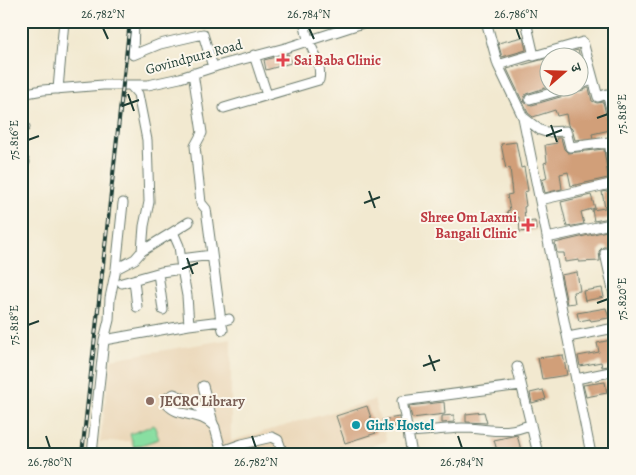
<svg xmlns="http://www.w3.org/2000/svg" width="636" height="475" font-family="Alegreya,'Noto Serif Devanagari',serif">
<rect width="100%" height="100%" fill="#fbf7ec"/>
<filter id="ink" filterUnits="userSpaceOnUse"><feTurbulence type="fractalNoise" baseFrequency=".02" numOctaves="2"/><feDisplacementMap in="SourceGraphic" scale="10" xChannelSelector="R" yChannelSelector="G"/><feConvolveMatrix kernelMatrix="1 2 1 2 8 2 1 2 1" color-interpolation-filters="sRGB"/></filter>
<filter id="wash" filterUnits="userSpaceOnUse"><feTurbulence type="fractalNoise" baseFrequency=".0096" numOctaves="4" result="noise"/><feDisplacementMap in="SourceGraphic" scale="20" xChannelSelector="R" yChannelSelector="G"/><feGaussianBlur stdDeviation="1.12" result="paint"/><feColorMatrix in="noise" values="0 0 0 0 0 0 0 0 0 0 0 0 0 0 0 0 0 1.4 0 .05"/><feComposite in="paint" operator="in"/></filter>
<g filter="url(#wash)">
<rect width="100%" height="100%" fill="#f2e9d0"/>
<!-- built -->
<path fill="#ebd8ba" d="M231,339V441L374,400L387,441L347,454H139L129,441L100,442L111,359Z"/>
<!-- green -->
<path fill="#88dea1" stroke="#548e6a" d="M154,425L159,439L134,447L130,434Z"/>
<g id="blocks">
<!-- building -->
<path fill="#d19f79" d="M523,37L526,50L502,57L498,43Z
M578,50L580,58H552Z
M288,54L291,63L266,70L264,60Z
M548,58V87L526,94L524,98L525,103L532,105L571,94L575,90L580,91L589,88L592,101L597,103L603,102L610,130L592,134L593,138L575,140L572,129L568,125L566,114L557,116L555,110L533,117L528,113L507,69Z
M582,62L586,76L578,78V63Z
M556,138H561L564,149L568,153L604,149L608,178L571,186L568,172L560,174L562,189L545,193L542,180L547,178L544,163L547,162L545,145L557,143Z
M516,142L521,168L524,167L528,191L524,192L526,206L524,207L525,222L535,221L536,230L520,232L519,217L509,218L507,211L510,210L507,195L512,194L511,185H512L510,168L506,169L501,144Z
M613,190L615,217L594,221L592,210L605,208L602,192Z
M591,195L595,208L581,212L584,224L567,227L561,202Z
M615,229V268L611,251L606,247H603L599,251L600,261L579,262V260L565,262L564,253H557L555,243Z
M577,272L580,291L573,292L575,303L567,304L561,275Z
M602,288L604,297L585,301L583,291Z
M606,308L609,318L591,321L590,319L579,321L577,313Z
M615,339V365L602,367L601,362L580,366L578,356L599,352L597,343Z
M563,355L567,375L542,379L538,358Z
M605,382L607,393L586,397L583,385Z
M543,390L546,399L532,403L530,393Z
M444,402L445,414L412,418L409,406Z
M367,406L376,433L345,443L336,416Z
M484,412L487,423L466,422V414Z
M454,415V422L442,423V416Z
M399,417L400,425L384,428L382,420Z
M517,435L521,450L507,454H498L494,440Z"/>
</g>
</g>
<g filter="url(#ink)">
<use href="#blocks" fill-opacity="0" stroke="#69796b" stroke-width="1"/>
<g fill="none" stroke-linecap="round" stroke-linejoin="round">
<defs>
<path id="minor" d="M134,21L133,55L160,44L203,34L213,67
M486,21L498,65L523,117L591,454
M526,21L534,56L583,42L598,97L607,94L615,122
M254,55L267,95
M498,65L531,55L534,56
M578,85L593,80
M131,86L138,94L147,140L149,202L144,226L142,251
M58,89L64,21
M21,94L43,90L103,85H148L180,78L217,66L289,47L369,21
M530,99L569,88
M224,108L319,80C322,65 314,54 309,41C306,35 306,28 304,21
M523,117L540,130L546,132L566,131L570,147L609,142L615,138
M21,128L25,127
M609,142L615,181
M21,162H25
M540,200L615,183
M173,232L189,222
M547,238L615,223
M605,253L615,299
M181,259L212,255
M116,269L123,203
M158,273L163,310
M134,280L137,307
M122,283L161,272L182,269
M189,325L187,296L182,269L179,246L173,232L142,251L135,259L116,269L110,298L109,320L104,340L189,325L221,321L206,209L201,203L195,146L202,133L193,73
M223,330L221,321L229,319
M568,337L615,328
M517,367L538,454
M576,379L615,371
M203,386L212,419
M215,427C199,410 180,419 167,404V398L174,394C190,401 210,411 215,428L222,454
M408,432C426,431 444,429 462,428C489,428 506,436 531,424
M92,454L104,340
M213,454L242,444L272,437L278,440L283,454
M337,454L341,453
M412,454L402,401L521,385"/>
</defs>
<!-- minor casing -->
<use href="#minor" stroke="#69796b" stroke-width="11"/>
<!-- minor -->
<use href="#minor" stroke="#fff" stroke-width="9"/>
<defs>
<path id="rail" d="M82,454L130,21"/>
</defs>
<!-- rail casing -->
<use href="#rail" stroke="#1f3d34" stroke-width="4"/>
<!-- rail -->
<use href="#rail" stroke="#fbf7ec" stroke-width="2" stroke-dasharray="5.5" stroke-linecap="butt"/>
</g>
</g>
<!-- ticks -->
<path fill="none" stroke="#1f3d34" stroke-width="2" d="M103,28L108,39M309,28L314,39M516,28L520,39M128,94L134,111M122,106L139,100M597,118L608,114M551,125L557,142M546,136L562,130M28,140L39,136M369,191L375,208M364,203L380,197M187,258L193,274M182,269L198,263M597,303L608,299M28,325L39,321M429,355L435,371M423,366L440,360M46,436L50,448M252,436L256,448M458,436L462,448"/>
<!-- markers -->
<g fill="#e0444e" stroke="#fbf7ec" stroke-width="2">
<path d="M280.5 52.5h5v5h5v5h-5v5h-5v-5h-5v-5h5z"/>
<path d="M525.5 217.5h5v5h5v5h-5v5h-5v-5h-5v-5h5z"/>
</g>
<circle fill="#8d6e63" stroke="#fbf7ec" stroke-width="2" cx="150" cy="401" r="5"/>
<circle fill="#0f9aa8" stroke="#fbf7ec" stroke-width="2" cx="356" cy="425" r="5"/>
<g text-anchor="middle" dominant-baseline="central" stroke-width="4" stroke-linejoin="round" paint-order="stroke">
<!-- street labels -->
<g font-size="14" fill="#1f3d34" stroke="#fbf7ec">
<text transform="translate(194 57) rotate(-15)">Govindpura Road</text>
</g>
<!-- health labels -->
<g font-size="14" font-weight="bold" fill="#be3a42" stroke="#fbf7ec" text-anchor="start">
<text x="294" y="60">Sai Baba Clinic</text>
<text x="517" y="217" text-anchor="end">Shree Om Laxmi<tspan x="517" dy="16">Bangali Clinic</tspan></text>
</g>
<!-- education labels -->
<g font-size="14" font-weight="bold" fill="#785e54" stroke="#fbf7ec" text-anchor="start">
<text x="160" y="401">JECRC Library</text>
</g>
<!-- culture labels -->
<g font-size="14" font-weight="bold" fill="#0d838f" stroke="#fbf7ec" text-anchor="start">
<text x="366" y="425">Girls Hostel</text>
</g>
</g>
<!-- margin -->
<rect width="636" height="475" fill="none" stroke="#fbf7ec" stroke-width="55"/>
<!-- north arrow -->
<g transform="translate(564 72) rotate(70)"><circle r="24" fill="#fbf7ec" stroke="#a3ada2"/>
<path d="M0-4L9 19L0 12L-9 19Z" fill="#c8321e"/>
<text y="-8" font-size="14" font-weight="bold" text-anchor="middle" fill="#1f3d34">उ</text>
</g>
<rect x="28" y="28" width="580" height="420" fill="none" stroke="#1f3d34" stroke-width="2"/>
<g font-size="12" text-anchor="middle" fill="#1f3d34">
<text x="103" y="18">26.782°N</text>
<text x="309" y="18">26.784°N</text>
<text x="516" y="18">26.786°N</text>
<text transform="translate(622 114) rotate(-90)" y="4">75.818°E</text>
<text transform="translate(14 140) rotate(-90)" y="4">75.816°E</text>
<text transform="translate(622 299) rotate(-90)" y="4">75.820°E</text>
<text transform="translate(14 325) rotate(-90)" y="4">75.818°E</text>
<text x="50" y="466">26.780°N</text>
<text x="256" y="466">26.782°N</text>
<text x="462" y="466">26.784°N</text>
</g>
</svg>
